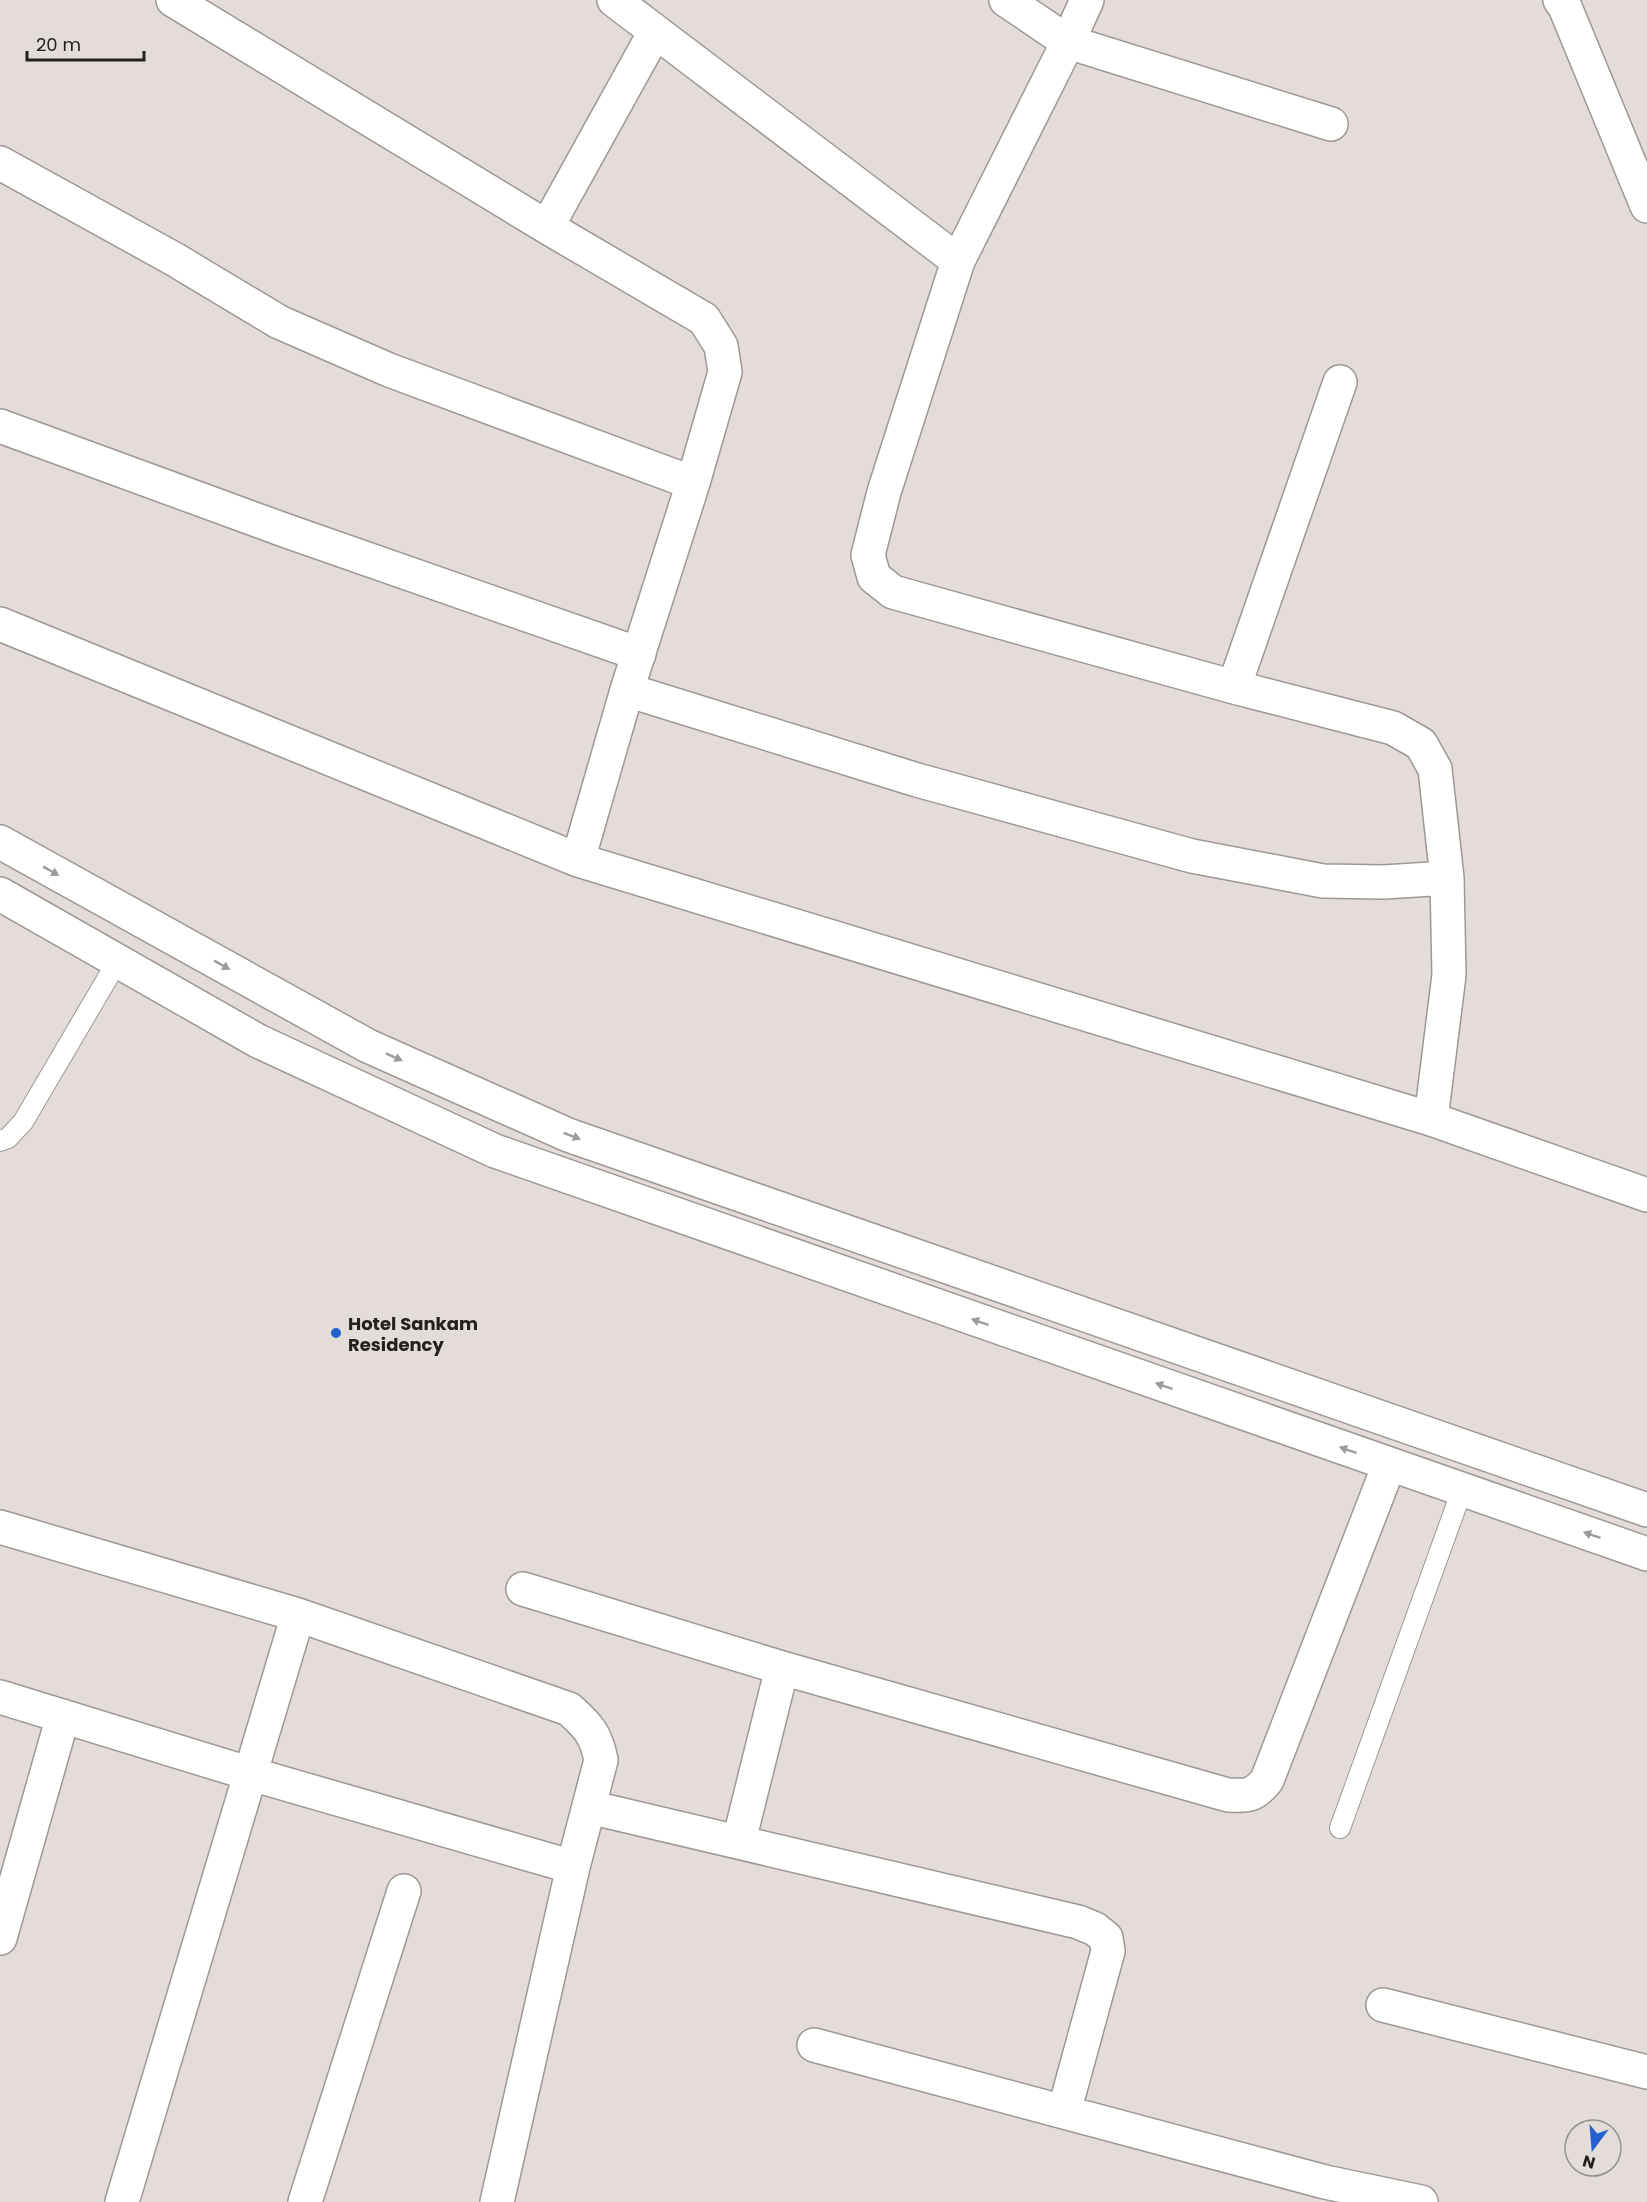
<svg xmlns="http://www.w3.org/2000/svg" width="1647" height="2202" font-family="Poppins,sans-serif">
<rect width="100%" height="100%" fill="#e3dcd9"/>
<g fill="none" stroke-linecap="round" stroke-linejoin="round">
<defs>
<path id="service" d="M0,1141L8,1138L23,1122L117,962
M1340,1828L1462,1490"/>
<path id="minor" d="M173,0L547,227L704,319L721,346L725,372L693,483L627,690L578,860
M614,0L958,261
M1006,0L1068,42L1331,124
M1087,0L1068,42L958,261L884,492L868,555L874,577L893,592L1234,687L1393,728L1421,744L1435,769L1447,878L1449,975L1431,1119
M1560,0L1565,7L1647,206
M0,163L174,259L279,322L389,370L693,483
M547,227L655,32
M0,426L284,530L639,654
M0,624L578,860L1431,1119L1647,1195
M1234,687L1340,382
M627,690L917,780L1192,856L1323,881L1384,882L1447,878
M0,1527L298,1615L569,1709C588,1726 596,1734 601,1760L573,1867L497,2202
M523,1589L782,1668L1228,1795C1248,1796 1254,1796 1267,1780L1389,1465
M0,1697L251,1774L573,1867
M589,1807L1078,1922L1095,1929L1106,1938L1108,1951L1064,2112
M739,1841L782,1668
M0,1938L63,1716
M1383,2005L1647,2072
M814,2045L1325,2182L1421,2202
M122,2202L298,1615
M305,2202L404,1891"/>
<path id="primary" d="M0,842L368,1046L568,1135L1647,1510
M0,894L258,1041L495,1151L1647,1554"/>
</defs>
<!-- service casing -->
<use href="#service" stroke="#9e9894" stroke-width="22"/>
<!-- minor casing -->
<use href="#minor" stroke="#9e9894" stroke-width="36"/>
<!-- primary casing -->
<use href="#primary" stroke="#9e9894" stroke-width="36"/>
<!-- service -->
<use href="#service" stroke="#fff" stroke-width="20"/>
<!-- minor -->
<use href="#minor" stroke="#fff" stroke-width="33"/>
<!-- primary -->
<use href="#primary" stroke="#fff" stroke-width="33"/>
</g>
<!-- one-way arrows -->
<defs><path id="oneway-solid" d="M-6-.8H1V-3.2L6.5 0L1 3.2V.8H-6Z" transform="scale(1.5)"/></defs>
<g fill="#9c9b9a">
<use href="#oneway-solid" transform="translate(51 871) rotate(29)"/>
<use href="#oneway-solid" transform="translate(222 965) rotate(29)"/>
<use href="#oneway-solid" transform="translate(394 1057) rotate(24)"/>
<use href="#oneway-solid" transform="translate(572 1136) rotate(21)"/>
<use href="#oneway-solid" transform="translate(980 1322) rotate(-161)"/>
<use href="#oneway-solid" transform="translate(1164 1386) rotate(-161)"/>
<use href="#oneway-solid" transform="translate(1348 1450) rotate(-161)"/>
<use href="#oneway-solid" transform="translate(1592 1535) rotate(-161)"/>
</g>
<!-- markers -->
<circle fill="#2362ce" stroke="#e3dcd9" stroke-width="2" cx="336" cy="1333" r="6"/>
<g text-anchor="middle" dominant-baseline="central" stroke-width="6" stroke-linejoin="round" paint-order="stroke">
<!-- poi labels -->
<g font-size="18" font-weight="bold" fill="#23201f" stroke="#e3dcd9" text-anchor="start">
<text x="348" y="1323">Hotel Sankam<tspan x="348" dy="21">Residency</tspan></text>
</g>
</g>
<!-- north arrow -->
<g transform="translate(1593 2148) rotate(196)"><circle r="28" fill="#e3dcd9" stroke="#96918f" stroke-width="1.5"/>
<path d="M0-4.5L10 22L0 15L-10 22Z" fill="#2362ce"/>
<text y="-9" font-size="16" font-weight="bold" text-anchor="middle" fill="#23201f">N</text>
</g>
<!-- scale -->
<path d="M27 51v9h117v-9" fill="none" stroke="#23201f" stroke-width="3"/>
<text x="36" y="51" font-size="18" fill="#23201f" stroke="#e3dcd9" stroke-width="4.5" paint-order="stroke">20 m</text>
</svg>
